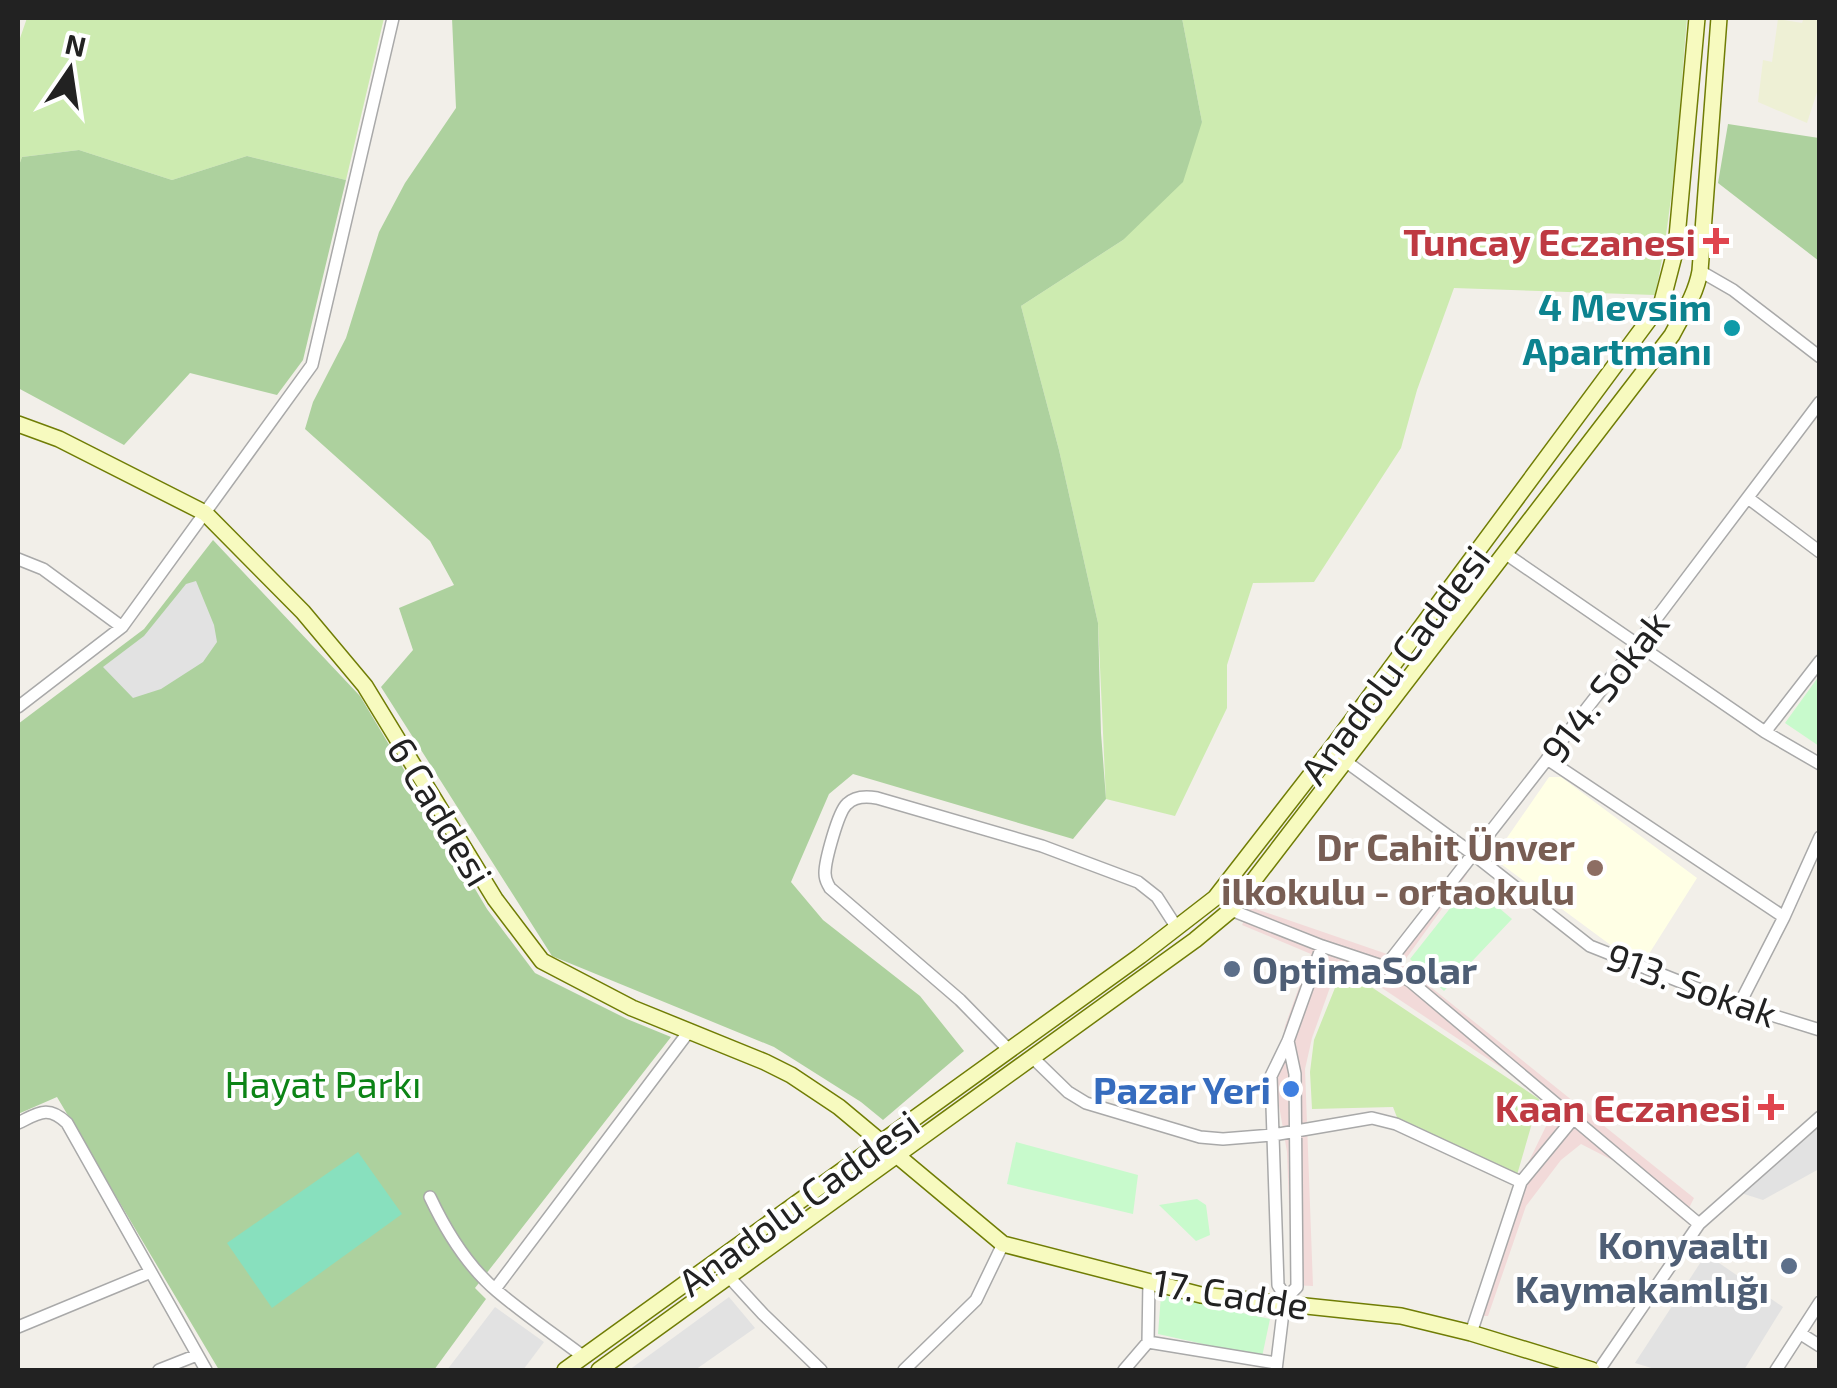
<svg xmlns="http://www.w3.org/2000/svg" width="1837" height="1388" font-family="'Exo 2',sans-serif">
<rect width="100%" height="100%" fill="#f2efe9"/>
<!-- commercial -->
<path fill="#f2dad9" d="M1456,865L1467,874L1402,964L1694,1198L1683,1220L1616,1162L1581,1144L1561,1160L1526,1206L1488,1316H1472L1495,1245L1530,1159L1551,1116L1542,1095L1367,978L1339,962L1312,1038L1305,1069L1313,1286L1292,1285L1287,1152L1275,1082L1285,1026L1311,954L1242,925L1250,907L1387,954Z"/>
<!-- education -->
<path fill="#ffffe5" d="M1549,777H1561L1697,878L1647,957L1616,949L1493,858Z"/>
<!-- farmland -->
<path fill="#eef0d5" d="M1804,18H1820L1819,86L1807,123L1758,102L1763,60L1772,62L1778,19L1802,23Z"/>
<!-- grass -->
<path fill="#cdebb0" d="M27,18H384L346,180L247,156L172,180L79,150L22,157L18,168V44Z
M1182,18H1687C1679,110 1675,204 1655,295L1454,288L1417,390L1401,448L1314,582L1253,583L1227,665V708L1175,816L1106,799L1098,623L1059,450L1021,306L1123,240L1202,122Z
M1343,968L1539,1099L1517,1175L1398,1120L1393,1107L1312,1109L1310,1072L1314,1040Z"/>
<!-- forest -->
<path fill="#add19e" d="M452,18H1182L1202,122L1183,182L1123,240L1021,306L1059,450L1098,623L1101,733L1106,799L1073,839L853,774L829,794L791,882L823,920L920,996L964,1051L883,1120L861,1102L774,1047L552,956L381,687L413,650L399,608L454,585L430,541L305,429L313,402L346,338L379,232L405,183L456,108Z
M1728,124L1819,138V261L1718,183Z
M79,150L172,180L247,156L346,180L303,360L277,395L190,373L124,445L18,388V168L22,157Z
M213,540L360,696L487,909L535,973L627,1019L671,1037L475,1288L486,1299L434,1370H219L57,1097L18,1114V724L144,629Z"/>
<!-- park -->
<path fill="#c8facc" d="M1819,676V746L1785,723Z
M1470,883L1512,919L1444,991L1410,959Z
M1016,1142L1138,1175L1133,1214L1007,1184Z
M1197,1199L1206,1205L1210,1235L1196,1241L1159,1205Z
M1161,1295L1270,1319L1262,1357L1158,1334Z"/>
<!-- pitch -->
<path fill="#88e0be" d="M358,1152L402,1214L272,1308L227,1243Z"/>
<!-- parking -->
<path fill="#e2e2e2" d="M196,581L214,625L217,642L203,662L161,689L133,698L103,667L144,636L186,584Z
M1819,1127V1169L1763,1200L1741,1193Z
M1706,1254L1783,1307L1744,1370H1658L1635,1363Z
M729,1297L755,1328L695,1370H629Z
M495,1307L544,1342L523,1370H447Z"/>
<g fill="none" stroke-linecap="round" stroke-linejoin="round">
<defs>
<path id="street" d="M1700,271L1733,290L1820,357
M1748,498L1820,552
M1506,554L1765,732L1820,764
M18,559L43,569L122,627
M18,707L122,627L312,365L393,18
M1765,732L1820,661
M1330,750L1473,854L1590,946L1739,1005L1820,1030
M1547,759L1784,917
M1231,910L1322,946L1385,967L1410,981L1699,1224
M1385,967L1637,644L1820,402
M1739,1005L1784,917L1820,837
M1009,1050L960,1000L830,888C827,882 825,881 825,873C825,861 838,812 847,804C855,796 866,796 877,798L1042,846L1138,882L1157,897L1177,928
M1033,1058L1068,1092L1086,1103L1200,1137L1223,1139L1273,1135L1372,1118L1396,1124L1521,1182
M18,1123C39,1113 48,1105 67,1123L206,1370
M430,1197C446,1231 467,1266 497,1291C524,1314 555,1335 584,1357
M729,1277L763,1314L821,1370
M495,1289L690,1030
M1286,1298L1278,1285L1271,1076L1288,1041L1322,946
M18,1327L151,1272
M1471,1333L1521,1182L1573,1119
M1801,1334L1820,1346
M1148,1342L1276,1363
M159,1370L197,1355
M904,1370L976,1300L1003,1244
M1124,1370L1148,1342L1149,1281
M1276,1370L1284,1304L1286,1298L1297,1287L1295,1074L1288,1041
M1599,1370L1699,1224L1820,1117
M1776,1370L1820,1302"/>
<path id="secondary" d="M18,424L59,439L205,513L303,612L365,686L495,899L542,961L632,1008L765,1062L791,1075L839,1107L1003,1244L1201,1295L1401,1316L1471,1333L1592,1370
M565,1370L1140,956L1215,898L1330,750L1662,302L1676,248L1697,18
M599,1370L1195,940L1231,910L1672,335C1683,314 1696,294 1700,271L1719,18"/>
</defs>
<!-- street casing -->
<use href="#street" stroke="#a9a9a9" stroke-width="14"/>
<!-- secondary casing -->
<use href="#secondary" stroke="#707d05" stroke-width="18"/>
<!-- street -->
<use href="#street" stroke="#fff" stroke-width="11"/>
<!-- secondary -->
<use href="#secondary" stroke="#f7fabf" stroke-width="15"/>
</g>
<!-- markers -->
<g fill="#e0444e" stroke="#fff" stroke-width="4">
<path d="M1711 226h10v10h10v10h-10v10h-10v-10h-10v-10h10z"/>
<path d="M1766 1092h10v10h10v10h-10v10h-10v-10h-10v-10h10z"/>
</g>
<circle fill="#0f9aa8" stroke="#fff" stroke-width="4" cx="1732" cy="328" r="10"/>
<circle fill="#8d6e63" stroke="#fff" stroke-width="4" cx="1595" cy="868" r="10"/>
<g fill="#5c6f8a" stroke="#fff" stroke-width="4">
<circle cx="1232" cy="969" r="10"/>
<circle cx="1789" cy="1266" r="10"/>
</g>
<circle fill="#3f7fe0" stroke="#fff" stroke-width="4" cx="1291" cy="1089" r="10"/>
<g text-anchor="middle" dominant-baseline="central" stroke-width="8" stroke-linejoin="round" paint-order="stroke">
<!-- health labels -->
<g font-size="38" font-weight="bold" fill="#be3a42" stroke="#fff" text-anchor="end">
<text x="1696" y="241">Tuncay Eczanesi</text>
<text x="1751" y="1107">Kaan Eczanesi</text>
</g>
<!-- culture labels -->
<g font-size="38" font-weight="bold" fill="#0d838f" stroke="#fff" text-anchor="end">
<text x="1712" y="306">4 Mevsim<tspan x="1712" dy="44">Apartmanı</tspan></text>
</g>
<!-- street labels -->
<g font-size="38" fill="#222" stroke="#fff">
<text transform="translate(1394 664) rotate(-53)">Anadolu Caddesi</text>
<text transform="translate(1604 686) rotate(-52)">914. Sokak</text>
<text transform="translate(441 811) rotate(59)">6 Caddesi</text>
<text transform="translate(1692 984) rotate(20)">913. Sokak</text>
<text transform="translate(798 1202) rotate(-36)">Anadolu Caddesi</text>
<text transform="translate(1231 1293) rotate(9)">17. Cadde</text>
</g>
<!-- education labels -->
<g font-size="38" font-weight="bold" fill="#785e54" stroke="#fff" text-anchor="end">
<text x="1575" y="846">Dr Cahit Ünver<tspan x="1575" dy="44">ilkokulu - ortaokulu</tspan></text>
</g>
<!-- service labels -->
<g font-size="38" font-weight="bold" fill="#4e5e75" stroke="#fff" text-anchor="start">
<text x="1252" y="969">OptimaSolar</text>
<text x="1769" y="1244" text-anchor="end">Konyaaltı<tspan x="1769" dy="44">Kaymakamlığı</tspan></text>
</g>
<!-- park labels -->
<g font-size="38" fill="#0c8416" stroke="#fff">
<text x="323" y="1083">Hayat Parkı</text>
</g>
<!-- shop labels -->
<g font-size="38" font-weight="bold" fill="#366cbe" stroke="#fff" text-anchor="end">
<text x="1271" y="1089">Pazar Yeri</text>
</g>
</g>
<!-- border -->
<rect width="1837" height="1388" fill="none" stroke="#222222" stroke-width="40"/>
<!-- north arrow -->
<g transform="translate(70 70) rotate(13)" stroke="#ffffff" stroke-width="8" paint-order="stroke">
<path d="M0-8L18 38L0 25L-18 38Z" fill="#222222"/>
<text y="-15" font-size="28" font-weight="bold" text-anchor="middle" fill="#222222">N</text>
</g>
</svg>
